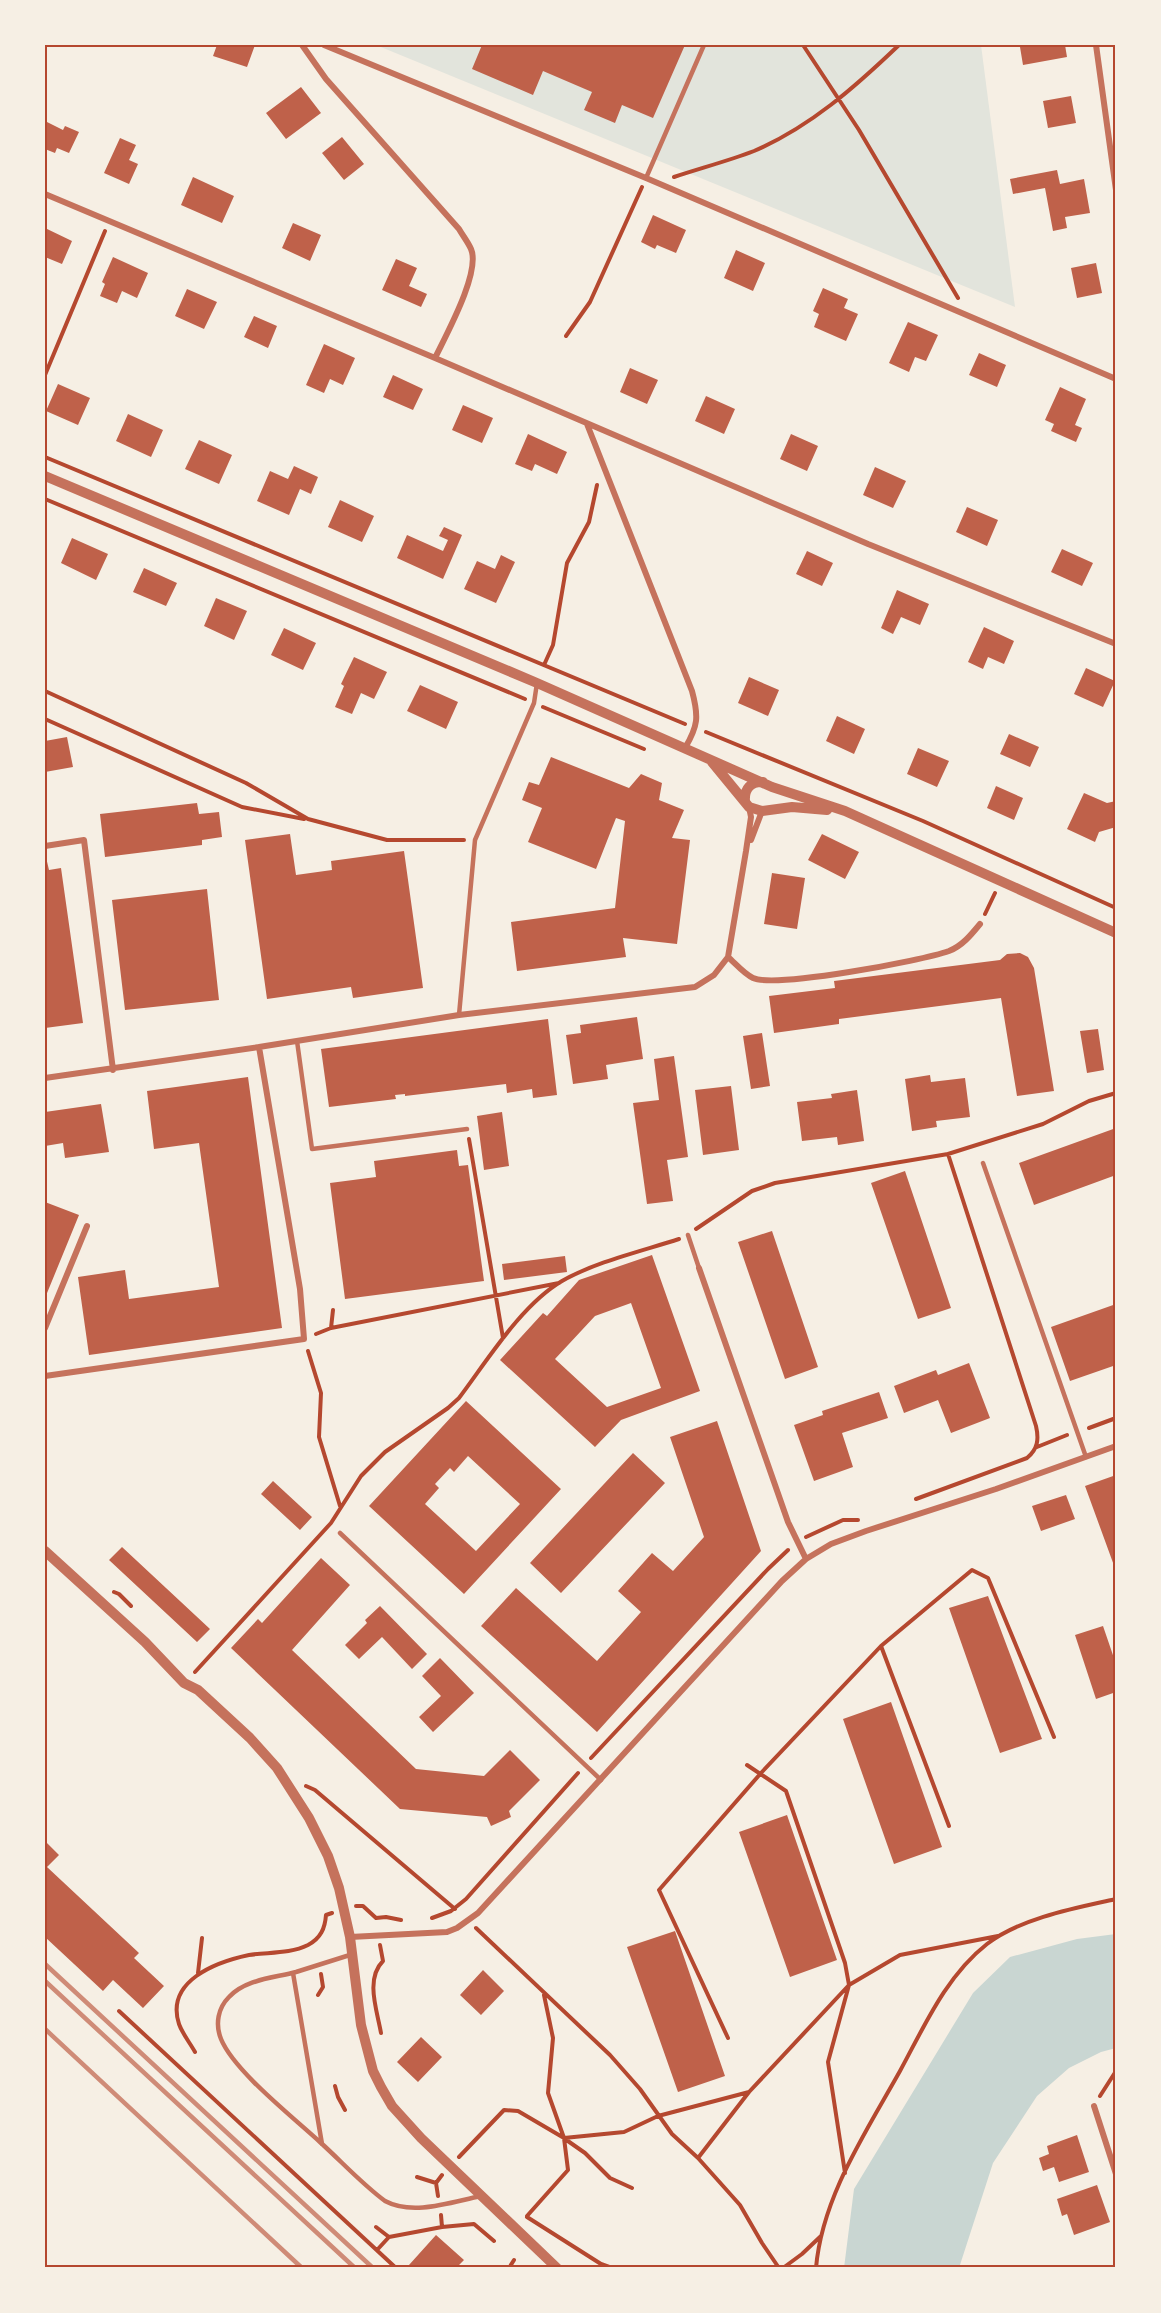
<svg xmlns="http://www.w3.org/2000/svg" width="1161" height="2313" font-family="Barlow,sans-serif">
<rect width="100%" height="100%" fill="#f6efe4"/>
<!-- green -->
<path fill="#e2e4dc" d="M376,45H981L1015,307Z"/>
<!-- water -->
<path fill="#c9d6d2" d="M1116,1934V2048L1101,2052L1069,2068L1037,2096L993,2163L959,2268H844L854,2189L973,1993L1010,1957L1077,1939Z"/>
<!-- building -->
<path fill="#bf614a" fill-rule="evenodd" d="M217,45H255L247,67L213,56Z
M482,45H685L653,118L622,105L615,123L584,110L592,92L543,71L533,95L472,69Z
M1031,45H1065L1067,57L1023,65L1020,47Z
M301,87L321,113L286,139L266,113Z
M1071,96L1076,123L1048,128L1043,101Z
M45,121L63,130L65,126L79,132L69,153L57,148L55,153L45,149Z
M342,137L364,164L344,180L322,153Z
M120,138L136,145L129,160L138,164L129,184L104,173Z
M1057,170L1060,184L1084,179L1090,213L1065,217L1067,228L1053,231L1045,188L1013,194L1010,179Z
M193,177L234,196L222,223L181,205Z
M653,215L686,230L676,253L657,245L655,249L641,242Z
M293,223L321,235L310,261L282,248Z
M45,228L72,241L62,264L45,257Z
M736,250L765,263L753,291L724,278Z
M113,257L148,273L137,298L122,291L117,303L100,296L105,284L102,282Z
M396,259L417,268L409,286L427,294L421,307L382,290Z
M1096,263L1102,293L1077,298L1071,268Z
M823,288L848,299L844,308L858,314L846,341L814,327L819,314L813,311Z
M187,289L217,302L204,329L175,316Z
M254,316L277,326L268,348L244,337Z
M908,322L938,335L926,361L915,357L909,372L889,363Z
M324,344L355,358L343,385L330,379L324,393L306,385Z
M979,353L1006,365L997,387L969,375Z
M630,368L658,380L647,404L620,392Z
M393,375L423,389L413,410L383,397Z
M58,384L90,398L78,425L46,411Z
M1060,387L1086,399L1075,425L1082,428L1076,442L1051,431L1054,424L1045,420Z
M706,396L735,409L724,434L695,421Z
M463,405L493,418L482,443L452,430Z
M128,414L163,430L151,457L116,441Z
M528,434L567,452L557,474L535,464L532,471L515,464Z
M791,434L818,446L807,471L780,459Z
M199,440L232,455L219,484L185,469Z
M294,466L318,477L311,494L300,489L289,515L257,501L270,471L288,479Z
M875,467L906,481L893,508L863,495Z
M340,500L374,516L362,542L328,527Z
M967,507L998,520L987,546L956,532Z
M444,527L462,535L443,579L397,558L407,535L443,551L448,540L439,536Z
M72,538L108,554L96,580L61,563Z
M1062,549L1093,563L1082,586L1051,572Z
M807,551L833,563L822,586L796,574Z
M501,555L515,562L496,603L464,589L477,561L495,569Z
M144,568L177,583L166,606L133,592Z
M897,590L929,604L920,625L901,617L893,634L881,628Z
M216,598L247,611L234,640L204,626Z
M984,627L1014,641L1004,664L988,657L983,669L968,662Z
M284,628L316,643L303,670L271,655Z
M354,657L387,672L374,699L361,693L352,714L335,707L344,686L341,684Z
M1086,668L1115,681L1103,707L1074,694Z
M749,677L779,690L768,716L738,703Z
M420,685L458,702L446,729L407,711Z
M837,716L865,729L854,754L826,741Z
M1009,734L1039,747L1030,767L1000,754Z
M67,737L73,767L45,772V741Z
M918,748L949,761L937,787L907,774Z
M551,757L629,788L641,774L662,783L659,800L684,810L672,838L690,840L677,944L623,938L626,957L517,971L511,922L615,908L625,821L616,818L596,869L528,842L542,808L522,800L529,782L539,785Z
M996,786L1023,798L1014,820L987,808Z
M1084,793L1107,803L1116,801V827L1099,832L1095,842L1067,829Z
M197,803L199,814L219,812L222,837L202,840V845L105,857L100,814Z
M290,834L296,875L332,870L331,861L404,851L423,988L353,998L351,987L267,999L245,840Z
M822,834L859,852L845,879L808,860Z
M45,853L49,870L61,868L83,1023L45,1028Z
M772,873L805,878L797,929L764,924Z
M207,889L219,1000L125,1010L112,900Z
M1020,953L1028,957L1034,968L1054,1091L1017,1096L1001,998L839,1019V1024L774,1033L769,996L835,988L834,981L1000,960L1007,954Z
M637,1017L643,1059L606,1065L608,1079L573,1084L566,1035L581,1033L580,1025Z
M548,1019L557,1095L533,1098L532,1089L507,1093L506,1084L405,1096V1094L395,1095L396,1099L329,1107L321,1049Z
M1098,1029L1104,1070L1087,1073L1080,1031Z
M762,1033L770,1086L751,1089L743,1036Z
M674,1056L688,1157L667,1160L673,1201L647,1204L633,1103L659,1100L654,1059Z
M930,1075L931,1082L965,1078L970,1117L936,1121L937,1127L912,1131L905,1079Z
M248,1077L282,1328L89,1355L78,1277L125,1270L129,1299L219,1287L199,1143L154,1149L147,1091Z
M731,1086L739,1150L703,1155L695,1090Z
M857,1090L864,1141L838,1145L837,1137L802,1141L797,1102L832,1098L831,1094Z
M101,1104L109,1152L65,1158L63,1143L45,1146V1112Z
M502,1112L509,1166L484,1170L477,1116Z
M1116,1128V1175L1034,1205L1019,1163Z
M457,1150L459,1166L468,1165L484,1281L345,1299L330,1183L376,1177L374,1161Z
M905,1171L951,1308L918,1319L871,1183Z
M45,1202L79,1215L45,1298Z
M772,1231L818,1367L785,1379L738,1242Z
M652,1255L700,1391L621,1420L595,1447L500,1360L543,1313L547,1316L579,1280ZM631,1303L661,1388L607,1407L555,1359L595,1316Z
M565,1256L567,1272L504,1280L502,1264Z
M1116,1304V1365L1070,1381L1051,1327Z
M969,1363L990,1418L951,1433L938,1400L904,1413L894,1386L936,1370L938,1375Z
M879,1392L888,1418L842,1433L853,1467L814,1481L794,1425L823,1415L822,1411Z
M466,1401L561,1489L464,1594L369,1506ZM468,1456L520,1504L476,1551L425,1504L439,1488L435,1484L450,1468L454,1472Z
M717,1421L761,1551L597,1732L481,1626L516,1588L597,1661L641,1612L618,1591L652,1553L673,1571L704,1537L670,1437Z
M633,1453L665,1483L561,1593L530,1563Z
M1116,1475V1571L1085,1486Z
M273,1481L312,1517L300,1530L261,1494Z
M1066,1495L1075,1519L1041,1531L1032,1506Z
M122,1547L210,1629L197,1642L109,1560Z
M321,1558L350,1585L292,1650L416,1769L484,1776L510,1750L540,1780L509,1811L511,1817L491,1826L487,1817L400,1809L231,1648L258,1619L262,1623Z
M988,1596L1042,1739L1000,1753L949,1608Z
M380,1606L427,1654L412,1669L382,1637L359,1659L345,1645L367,1623L365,1620Z
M1103,1626L1116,1664V1692L1096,1699L1075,1635Z
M440,1658L474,1693L433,1732L419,1717L441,1696L422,1676Z
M891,1702L942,1847L894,1864L843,1719Z
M787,1815L837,1960L790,1977L739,1832Z
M45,1841L59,1855L47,1867L139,1953L134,1958L164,1986L143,2008L113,1980L103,1991L45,1937Z
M675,1931L725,2076L678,2092L627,1947Z
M483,1970L504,1991L481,2015L460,1995Z
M421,2037L442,2057L418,2082L397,2062Z
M1077,2135L1089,2172L1059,2182L1054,2167L1043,2171L1039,2158L1049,2154L1047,2146Z
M1097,2185L1110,2222L1074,2235L1067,2214L1062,2216L1057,2199Z
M436,2235L464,2260L459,2265L463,2268H413L409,2265Z"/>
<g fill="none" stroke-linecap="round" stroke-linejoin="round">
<!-- path -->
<path stroke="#b5482f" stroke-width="4" d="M803,45L859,130L958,298
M674,177C701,168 728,161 754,151C810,127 855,87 899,45
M566,336L590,302L642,187
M45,375L105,231
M45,457L685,724
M45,499L525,699
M544,665L553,645L567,563L589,522L597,485
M45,691L246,783L308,819L387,840H464
M543,707L644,749
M45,719L242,807L304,819
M706,732L923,821L1116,908
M985,914L995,893
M469,1139L503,1338
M696,1229L752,1191L775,1183L948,1154L1043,1124L1089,1101L1116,1093
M331,1328L559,1283
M316,1334L331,1328L333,1310
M308,1351L321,1393L319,1437L340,1506
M1089,1428L1116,1418
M1037,1447L1067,1435
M916,1499L1027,1458C1038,1449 1039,1439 1036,1426L948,1154
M806,1537L843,1520H858
M114,1592L119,1594L131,1606
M881,1646L972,1570L988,1578L1054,1737
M195,1672L331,1523L361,1476L385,1452L448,1408L459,1398C487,1361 521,1305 562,1281C595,1262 642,1251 679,1239
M591,1758L768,1569L788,1550
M747,1765L786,1791L845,1963L849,1985L828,2062L845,2173
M306,1786L315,1790L455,1909
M356,1906H363L376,1918L386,1917L401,1920
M432,1918L451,1911L466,1899L578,1773
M476,1928L610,2055L640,2089L672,2134L698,2158L740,2205L762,2243L779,2268
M380,1945L383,1961C365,1979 377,2010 381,2033
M198,1973L202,1938
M318,1995L323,1987L321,1974
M119,2011L396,2268
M728,2038L659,1890L761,1773L881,1646L949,1826
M195,2052C190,2043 182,2033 179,2024C165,1981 216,1962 249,1955C268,1952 290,1954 308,1945C321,1938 325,1928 326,1915L332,1913
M335,2086L338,2097L345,2110
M1100,2096L1116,2071
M565,2139L585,2153L610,2178L632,2188
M459,2157L504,2110L518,2111L564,2138L624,2132L658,2116L749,2092
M698,2158L749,2092L849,1985L900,1955L998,1936
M417,2177L436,2183
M438,2196L436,2183L442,2175
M527,2216L568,2170L564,2138L548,2093L553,2038L544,1995
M527,2217L601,2264L612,2268
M376,2227L389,2237L442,2227L441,2215
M442,2227L474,2224L494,2241
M377,2250L389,2237
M509,2268L514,2260
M783,2268L802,2254L821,2236
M816,2268C822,2197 866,2132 900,2071C924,2027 946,1976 987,1944C1021,1918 1075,1908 1116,1899"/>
<!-- service -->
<path stroke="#c5725c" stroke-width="4.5" d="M646,178L704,45
M459,1015L475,840L534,703L537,683
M297,1041L312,1149L467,1129
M983,1163L1086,1457
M688,1235L699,1268
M340,1533L601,1780
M353,1954C334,1960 315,1966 296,1972C274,1978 246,1979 229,1997C218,2008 215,2024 221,2039C234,2071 294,2118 321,2143C342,2162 362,2184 385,2201C413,2216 451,2202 481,2196
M293,1973L322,2144"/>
<!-- minor -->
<path stroke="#c5725c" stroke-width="6" d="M302,45L326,79L459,229C463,236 468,242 471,249C481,272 446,335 435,358
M324,45L646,178L1116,379
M1096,45L1116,190
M45,194L435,358L868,544L1116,644
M587,424L692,691C699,717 698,726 685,748
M751,840L762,811
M45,846L84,840L113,1070
M728,957C735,963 744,974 753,978C776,988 921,961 949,951C962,946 971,935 980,924
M45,1078L259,1047L459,1015L695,987L714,975L728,957L746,851L751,817L749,807
M699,1268L788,1522L806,1559
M45,1328L87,1226
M45,1376L304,1339L300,1289L259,1047
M350,1937L447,1932L457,1928L478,1913L782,1581L806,1559L831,1544L866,1531L996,1489L1116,1446
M1094,2106L1116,2174"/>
<!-- tertiary -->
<path stroke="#c5725c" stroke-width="10" d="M45,476L537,683L772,787L845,811L1116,933
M712,762L749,807L762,811L792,807L827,810
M745,801C744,789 751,781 763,782
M45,1551L145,1642L184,1683L198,1690L250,1738L277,1768L309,1818L328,1856L339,1888L350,1937L361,2025L373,2071L381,2087L392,2106L421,2138L557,2268"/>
<!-- rail -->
<path stroke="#cf8b77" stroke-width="4.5" d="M45,1964L373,2268
M45,1981L355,2268
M45,2029L302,2268"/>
</g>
<!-- border -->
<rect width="1161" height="2313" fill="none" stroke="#f6efe4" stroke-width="93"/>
<rect x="46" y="46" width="1068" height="2220" fill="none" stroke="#b5482f" stroke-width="2"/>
</svg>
